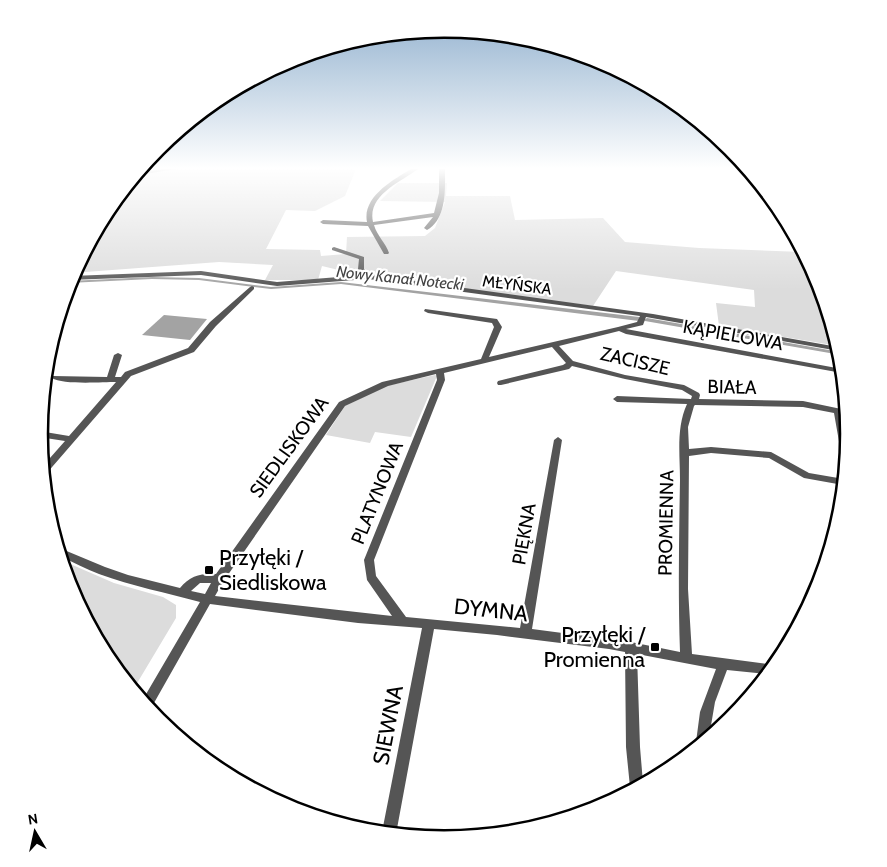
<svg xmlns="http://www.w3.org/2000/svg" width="887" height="867" font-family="Cabin,sans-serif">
<rect width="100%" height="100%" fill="#fff"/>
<!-- green -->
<path fill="#dcdcdc" d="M139,169H356L345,196L315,211L286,210L266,249L320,250L321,256L346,254L347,237L425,236L435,228L445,202L380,201L398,183H447L446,196H510L515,220L603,218L625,242L699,248L803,252L818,279L838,346L719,326L716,303L755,307L754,290L616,271L593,306L380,280L322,266L318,280H265L273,265L219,262L72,273L107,208Z
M435,375L437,376L411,437L375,432L370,443L326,435L345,406L385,386Z
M61,560L114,583L163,597L176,605V618L133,690L107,658L69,588Z"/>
<!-- water -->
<path fill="#a3a3a3" d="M164,315L207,319L190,340L142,335Z"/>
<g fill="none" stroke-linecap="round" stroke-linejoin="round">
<!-- canal -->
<path fill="#a3a3a3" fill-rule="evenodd" d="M152,277L199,278L271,287L341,282L639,317L642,319L639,321L341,284L271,289L199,280L152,279L68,283L69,281Z
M647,318L840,352L841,355L645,321L644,320Z"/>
<!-- minor -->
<path fill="#555" fill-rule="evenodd" d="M162,169H176L133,176L136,173Z
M411,169H418C401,182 367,195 373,222L434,213L439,193V169H445C445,189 447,219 427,230L424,228L433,217L374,225C377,236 386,243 389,253L388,254H384L368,226L323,224L320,222L323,220L367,222C362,197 393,180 411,169Z
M334,247L364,257V269L370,275L653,314L838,347L839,351L646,317L643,325L626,329L842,369V373L626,334L619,331L559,346L573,361L625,375L684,385L699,393L700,395L699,399L803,401L846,410V416L843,415L848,439L846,456L841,453L834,413L803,407L695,405L694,406L688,427L689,449L711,447L771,452L809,473L844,479L843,485L804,478L769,458L711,453L689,456L688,589L692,654L775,665L767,674L727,670L715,702L709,737L697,746L696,742L700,712L716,669L637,654L640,747L643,783L631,790L630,787L626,747L625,652L609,649L497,635L434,629L396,834L382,832L422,628L358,623L210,604L150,710L142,701L200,602C167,593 132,586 99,574C86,569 73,562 60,556L57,547L105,567L128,575L180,588C190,576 201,573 216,574L339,402L382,382L481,359L494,327L492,323L428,313L424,311L425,309L497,319L502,327L489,357L618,327L637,322L640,316L368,279L277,286L201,275L69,280L71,276L201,271L277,282L363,275L358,269L359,259L332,250V248ZM552,347L566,363L563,365L498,381L497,383L498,385H501L569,369L572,366L625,379L682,390L692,396L691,399L617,396L613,399L617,402L687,404C676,428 680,455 680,480C679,537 678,594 680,652L631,642L532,629L562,440L558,437L554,440L520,628L406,617L376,576L374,560L445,380L444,373ZM436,374L437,380L364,560L367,580L392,616L215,596L223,582L345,406L388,386ZM200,583H211L205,594L191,591Z
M252,286L254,287V289L216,326L194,352L131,376L46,474L43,475L42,467L65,441L39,437V431L69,436L116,382C102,382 62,385 52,378L53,376L107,377L114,355L118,353L122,355L115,377H121L125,372L188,348L210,322L250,287Z"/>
</g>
<!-- sky -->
<linearGradient id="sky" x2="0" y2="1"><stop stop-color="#8cadcc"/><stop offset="0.58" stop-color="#fff"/><stop offset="1" stop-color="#fff" stop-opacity="0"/></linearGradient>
<rect width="887" height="290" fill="url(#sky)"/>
<!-- markers -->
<g fill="#000" stroke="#fff" stroke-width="2">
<rect x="204" y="565" width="10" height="10" rx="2.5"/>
<rect x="650" y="642" width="10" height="10" rx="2.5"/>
</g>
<g text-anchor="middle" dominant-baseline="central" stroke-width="4.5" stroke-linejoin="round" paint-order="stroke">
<!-- far-water labels -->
<g font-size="16" font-style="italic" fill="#444" stroke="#fff">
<text transform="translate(400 278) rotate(6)">Nowy Kanał Notecki</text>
</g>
<!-- far-street labels -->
<g font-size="16" fill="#000" stroke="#fff">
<text transform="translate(517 285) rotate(7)">MŁYŃSKA</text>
</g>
<!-- street labels -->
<g font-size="19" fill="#000" stroke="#fff">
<text transform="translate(733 335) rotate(10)">KĄPIELOWA</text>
<text transform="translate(635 361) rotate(13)">ZACISZE</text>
<text transform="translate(732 387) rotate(1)">BIAŁA</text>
<text transform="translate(289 447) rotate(-54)">SIEDLISKOWA</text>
<text transform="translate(377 493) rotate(-68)">PLATYNOWA</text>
<text transform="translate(666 523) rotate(-89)">PROMIENNA</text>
<text transform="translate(524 534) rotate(-80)">PIĘKNA</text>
</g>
<!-- near-poi labels -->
<g font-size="22" fill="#000" stroke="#fff" text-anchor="start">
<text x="219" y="557">Przyłęki /<tspan x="219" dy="25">Siedliskowa</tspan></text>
<text x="645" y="634" text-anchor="end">Przyłęki /<tspan x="645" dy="25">Promienna</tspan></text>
</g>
<!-- near-street labels -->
<g font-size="22" fill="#000" stroke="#fff">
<text transform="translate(491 610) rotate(6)">DYMNA</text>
<text transform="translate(388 725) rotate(-79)">SIEWNA</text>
</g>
</g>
<!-- crop -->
<path d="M0 0H887V867H0ZM48 434a396 396 0 1 1 792 0a396 396 0 1 1-792 0Z" fill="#fff" fill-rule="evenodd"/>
<path fill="none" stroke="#000" stroke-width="2.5" d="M48 434a396 396 0 1 1 792 0a396 396 0 1 1-792 0Z"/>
<!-- north arrow -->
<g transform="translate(35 832) rotate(351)" stroke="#ffffff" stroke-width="4" paint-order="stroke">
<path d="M0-4L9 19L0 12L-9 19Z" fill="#000000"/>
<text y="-8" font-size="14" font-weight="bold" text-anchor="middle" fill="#000000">N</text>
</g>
</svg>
